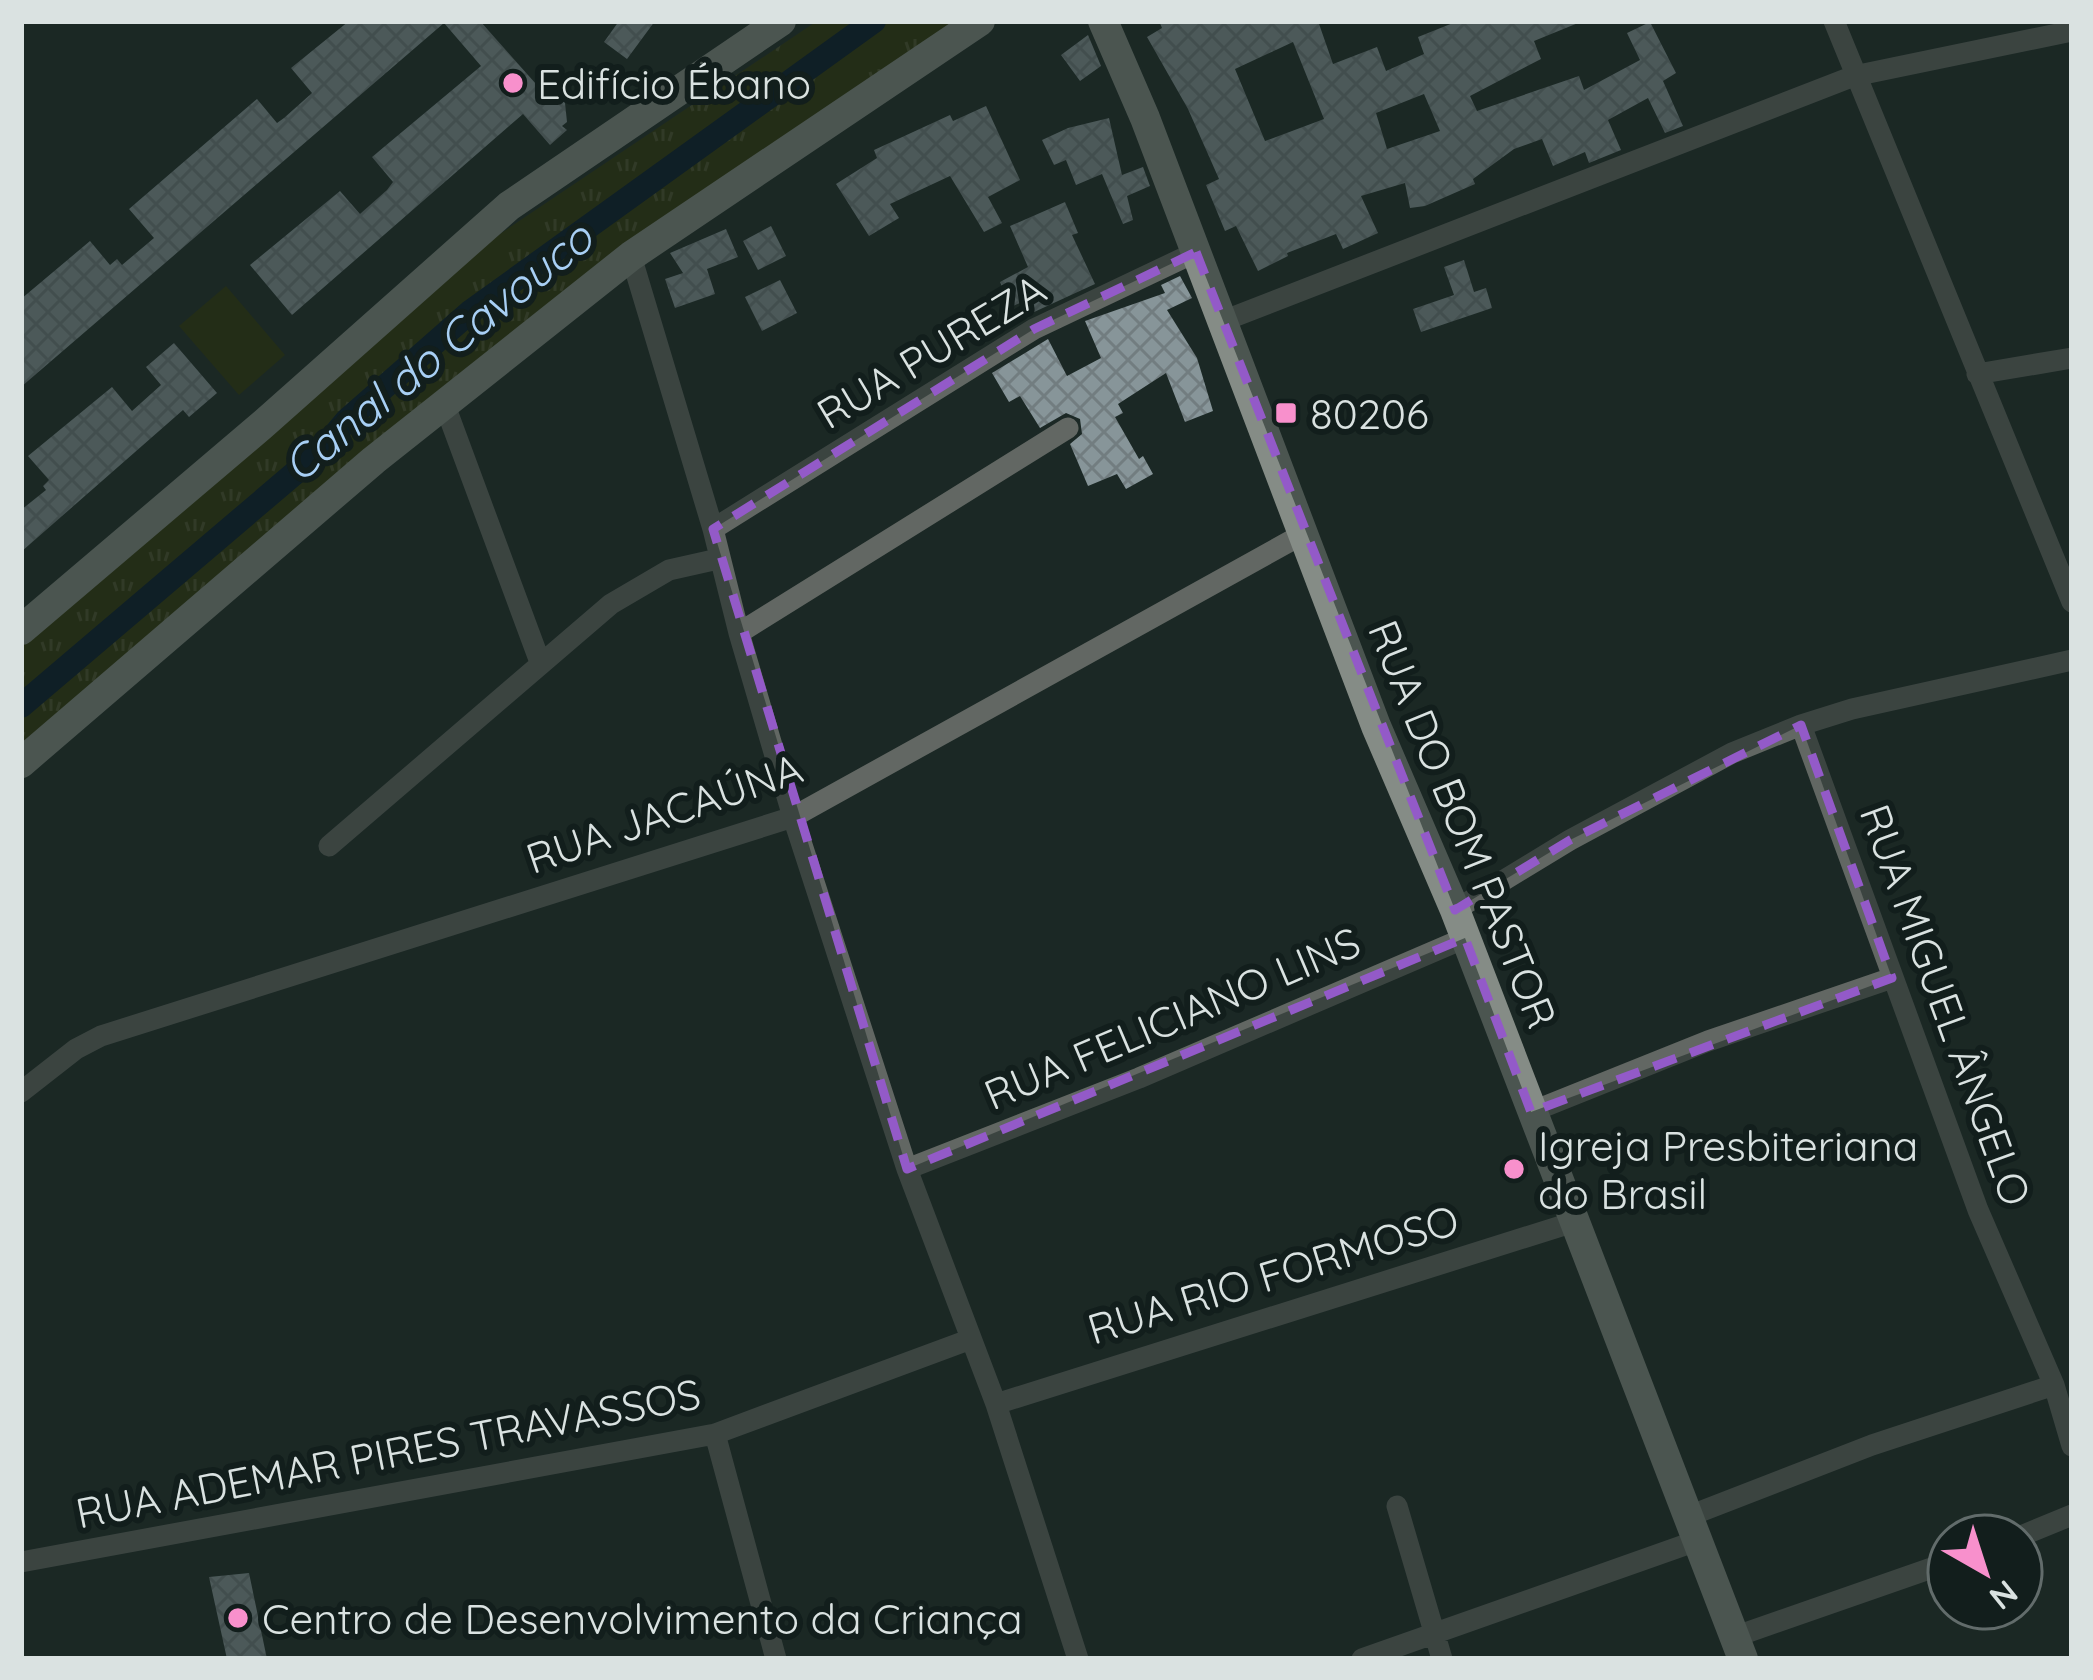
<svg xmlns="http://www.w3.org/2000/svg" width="2093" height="1680" font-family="Quicksand,sans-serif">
<defs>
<pattern id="grass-tufts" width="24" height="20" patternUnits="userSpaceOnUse" patternTransform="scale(3)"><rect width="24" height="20" fill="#2e3408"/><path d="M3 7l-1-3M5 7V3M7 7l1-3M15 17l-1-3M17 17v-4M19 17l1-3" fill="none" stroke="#4c512c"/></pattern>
<pattern id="building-cross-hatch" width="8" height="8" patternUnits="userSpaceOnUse" patternTransform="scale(3)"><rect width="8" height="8" fill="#879599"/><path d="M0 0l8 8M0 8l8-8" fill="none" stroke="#727d80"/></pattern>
</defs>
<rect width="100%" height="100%" fill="#1b2825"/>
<!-- grass -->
<path fill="url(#grass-tufts)" d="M817,21H969L667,226L21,752V642L497,236Z"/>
<!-- garden -->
<path fill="#2e3408" d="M226,286L285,355L239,395L179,326Z"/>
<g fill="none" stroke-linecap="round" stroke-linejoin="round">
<!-- canal -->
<path stroke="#001528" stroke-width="24" d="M21,706L322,450L347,420L470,312L874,21"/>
</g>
<!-- building -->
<path fill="url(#building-cross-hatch)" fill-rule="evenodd" d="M349,21H480L552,102L564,93L567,122L562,126L567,130L550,145L523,114L292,315L250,265L340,191L360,214L387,190L393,182L372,157L481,66L444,23L21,387V299L90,241L110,265L117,259L122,265L154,238L129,209L257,99L277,123L284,118L312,93L291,68Z
M619,21H655L627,59L604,42Z
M1159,21H1318L1333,64L1377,47L1386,71L1424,54L1418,37L1458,21H1583L1534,41L1541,59L1470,96L1477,111L1579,76L1584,90L1640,60L1627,33L1650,22L1676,73L1663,81L1683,126L1665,133L1648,98L1608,120L1621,150L1589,163L1585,152L1553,166L1542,139L1514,149L1473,179L1475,184L1425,206L1410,208L1405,183L1361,196L1378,233L1343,249L1336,234L1287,253L1288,256L1258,271L1236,226L1225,231L1206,185L1219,179L1188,109L1147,37L1162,28ZM1293,42L1324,119L1265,141L1235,69ZM1424,94L1440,131L1387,149L1376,113Z
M1088,35L1101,66L1080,81L1061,55Z
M986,106L1020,180L988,197L1002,223L984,232L950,176L890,204L899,218L869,236L836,184L877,158L874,150L950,115L953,121Z
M1109,118L1122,175L1143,167L1150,186L1127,196L1133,220L1123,224L1102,174L1076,185L1066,160L1054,165L1042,140L1068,128Z
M1065,202L1078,233L1072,235L1095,284L1032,313L1026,300L1011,307L1000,282L1028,267L1010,226Z
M771,226L786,256L758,270L743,241Z
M726,229L738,257L707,269L715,294L675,308L665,279L683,273L670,253Z
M1464,260L1474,292L1486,288L1492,308L1421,332L1413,309L1454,295L1444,267Z
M1180,276L1192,298L1167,310L1197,358L1213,411L1185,422L1166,373L1118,404L1123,413L1115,417L1139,459L1143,456L1153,474L1126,489L1117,474L1088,486L1070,444L1082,434L1080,419L1066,413L1040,428L1020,396L1009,402L992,373L1048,339L1067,376L1101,358L1085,321L1165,293L1161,285Z
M780,280L797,313L762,331L745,297Z
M174,343L217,393L189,417L183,410L21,552V510L46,490L43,486L49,480L28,456L112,387L132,411L161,385L146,367Z
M249,1573L267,1659H227L209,1577Z"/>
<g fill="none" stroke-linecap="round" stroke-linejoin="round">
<!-- street -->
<path stroke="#626763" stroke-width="21" d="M1834,21L2072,602
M631,256L713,529L739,633L793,817L907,1169L996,1404L1078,1659
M1223,321L1854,76L2072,31
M1977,374L2072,358
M444,403L540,662
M713,529L1034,329L1196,252
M739,633L1068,428
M1801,725L1978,1210L2054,1385L2072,1446
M329,846L611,604L669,570L718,559
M1455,910L1570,840L1732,753L1801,725L1852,709L2072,660
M21,1092L76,1049L101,1036L793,817L1303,534
M1531,1112L1708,1041L1892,978
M907,1169L1139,1078L1465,938
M996,1404L1574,1222
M715,1434L776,1659
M1397,1506L1442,1659
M1689,1516L1872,1445L2054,1385
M2021,1536L2072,1515
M21,1562L715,1434L971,1339
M1734,1637L1949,1562
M1362,1659L1699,1540"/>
<!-- secondary -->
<path stroke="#858c86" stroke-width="30" d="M1103,21L1145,118L1376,726L1455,910L1743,1659
M21,630L261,426L509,206L781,21
M21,763L374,460L631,256L980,21"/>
</g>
<!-- marked area -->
<path d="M0 0H2093V1680H0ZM1196,252L1455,910L1570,840L1801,725L1892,978L1531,1112L1465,938L907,1169L713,529L1034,329Z" fill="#1b2825" fill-opacity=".55" fill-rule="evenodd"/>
<path fill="none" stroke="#935ac8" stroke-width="9" stroke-dasharray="24 15" stroke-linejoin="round" d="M1196,252L1455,910L1570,840L1801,725L1892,978L1531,1112L1465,938L907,1169L713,529L1034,329Z"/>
<!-- markers -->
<g fill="#f890cc" stroke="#121e1c" stroke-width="4.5">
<circle cx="513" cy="83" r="12"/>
<rect x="1274" y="401" width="24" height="24" rx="6"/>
<circle cx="1514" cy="1169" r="12"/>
<circle cx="238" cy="1618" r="12"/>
</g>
<g text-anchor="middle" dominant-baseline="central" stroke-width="12" stroke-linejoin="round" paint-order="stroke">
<!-- poi labels -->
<g font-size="42" fill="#dae2e1" stroke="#121e1c" text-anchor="start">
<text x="537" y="83">Edifício Ébano</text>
<text x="1310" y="413">80206</text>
<text x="1538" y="1145">Igreja Presbiteriana<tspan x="1538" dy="48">do Brasil</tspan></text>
<text x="262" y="1618">Centro de Desenvolvimento da Criança</text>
</g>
<!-- street labels -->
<g font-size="42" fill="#dae2e1" stroke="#121e1c">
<text transform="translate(931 351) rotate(-31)">RUA PUREZA</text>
<text transform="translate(664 813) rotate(-19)">RUA JACAÚNA</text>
<text transform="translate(1463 824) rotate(68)">RUA DO BOM PASTOR</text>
<text transform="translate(1946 1005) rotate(70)">RUA MIGUEL ÂNGELO</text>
<text transform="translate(1172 1018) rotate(-23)">RUA FELICIANO LINS</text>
<text transform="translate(1273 1274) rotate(-17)">RUA RIO FORMOSO</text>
<text transform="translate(388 1453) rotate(-11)">RUA ADEMAR PIRES TRAVASSOS</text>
</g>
<!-- water labels -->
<g font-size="45" font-style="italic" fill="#a8cff4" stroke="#121e1c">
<text transform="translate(437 351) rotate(-39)">Canal do Cavouco</text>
</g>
</g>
<!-- border -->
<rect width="2093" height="1680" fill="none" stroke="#dae2e1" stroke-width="48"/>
<!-- north arrow -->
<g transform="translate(1985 1572) rotate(141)"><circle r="57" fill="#121e1c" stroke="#626c6b" stroke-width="3"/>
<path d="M0-9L21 45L0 30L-21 45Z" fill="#f890cc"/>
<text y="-18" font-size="33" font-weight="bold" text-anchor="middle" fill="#dae2e1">N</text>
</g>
</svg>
